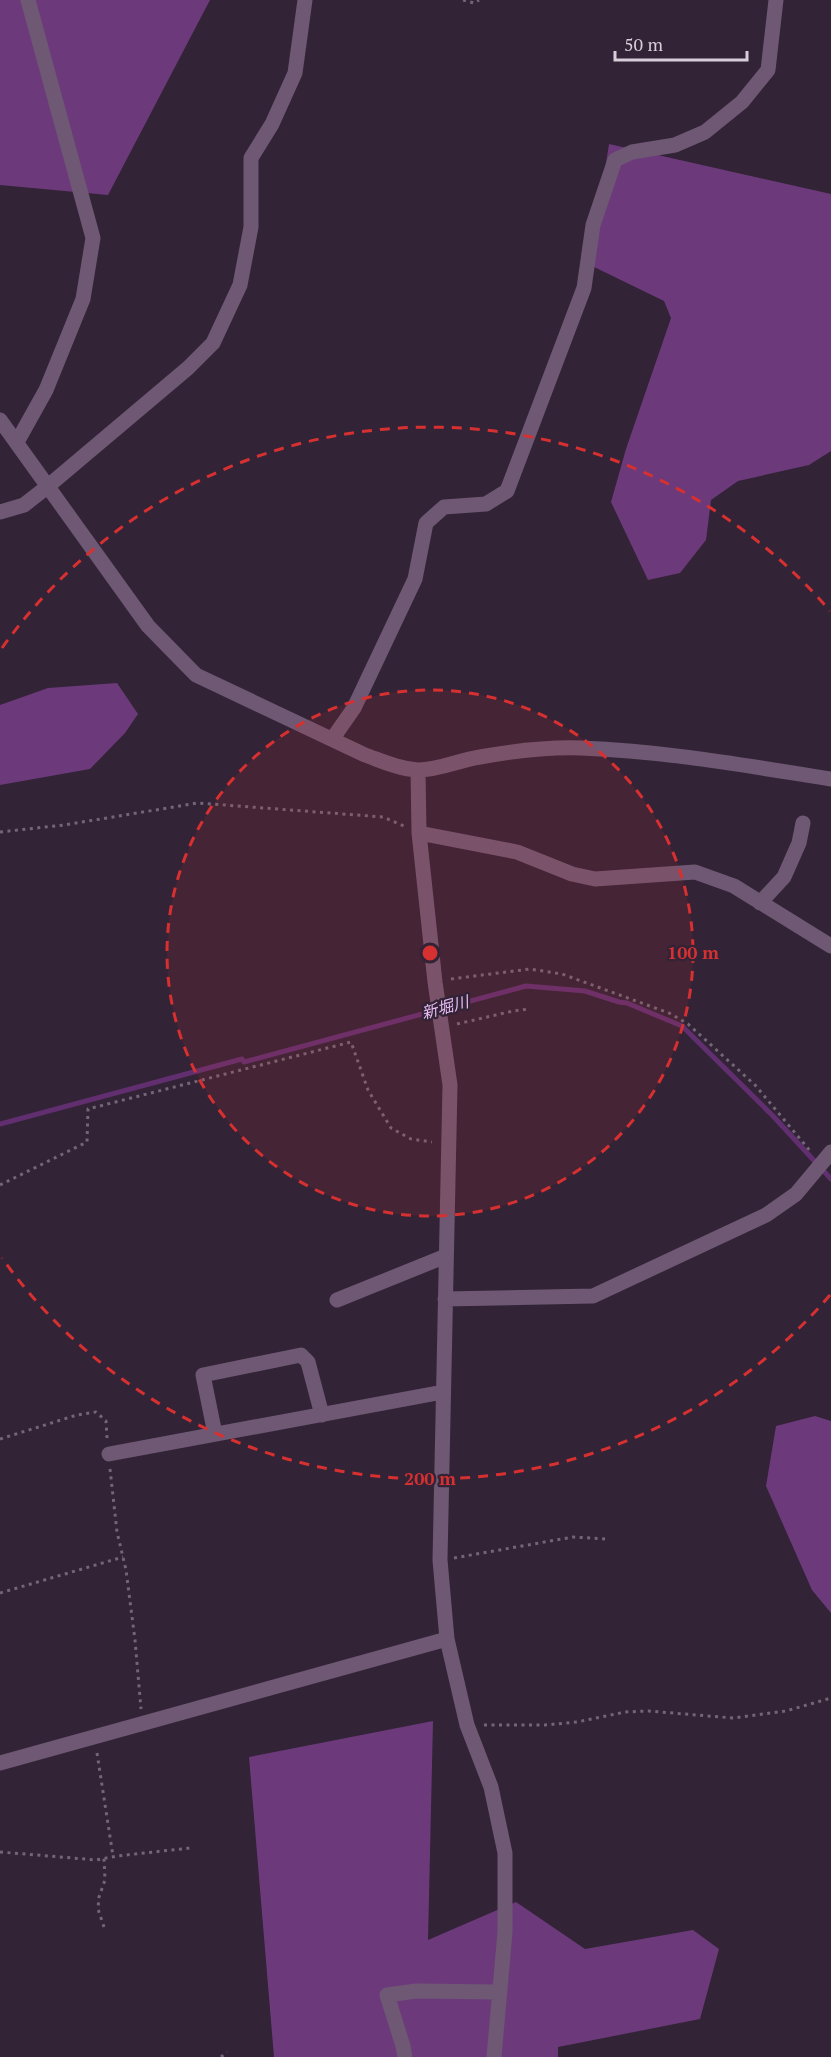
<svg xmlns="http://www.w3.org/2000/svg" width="831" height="2057" font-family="'PT Serif','Noto Sans JP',serif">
<rect width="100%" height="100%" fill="#322336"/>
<!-- forest -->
<path fill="#6c3a7b" d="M0,0H210L108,195L0,185Z
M609,144L831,194V451L809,465L738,481L711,500L706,540L680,573L648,580L611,502L626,449L671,318L664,301L590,265Z
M117,683L138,714L125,733L90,769L0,785V705L48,688Z
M815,1416L831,1421V1613L812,1590L766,1486L776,1426Z
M433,1721L428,1940L516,1902L585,1949L693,1930L719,1949L700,2019L558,2047V2057H274L249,1757Z"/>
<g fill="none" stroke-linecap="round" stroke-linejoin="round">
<!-- stream -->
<path stroke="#612f6f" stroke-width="5" d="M0,1124L242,1059L244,1062L526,986L585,991L619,1002L627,1003L682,1026L773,1116L831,1179"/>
<!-- path -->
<path stroke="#736676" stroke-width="3" stroke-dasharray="3 4.5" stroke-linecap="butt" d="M463,0L474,3L479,0
M0,832L64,825L198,803L383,817L404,826
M451,979L530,969L562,974L669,1013L688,1024L755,1085L811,1152
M457,1024L513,1011L529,1009
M0,1185L87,1142L88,1109L351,1042L368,1090L391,1128L411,1139L432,1142
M0,1439L77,1415L96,1412L106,1421L107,1438
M110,1469L117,1532L126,1570L135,1640L141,1709
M454,1558L573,1537L606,1539
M0,1593L123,1557
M484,1725H545L577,1722L625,1712L649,1711L733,1718L786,1711L831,1698
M97,1753L113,1856
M0,1852L96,1860L117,1856L190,1848
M104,1927L98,1909L99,1897L105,1880L104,1858
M221,2057L227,2052"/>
<!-- minor -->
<path stroke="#6e5874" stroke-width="15" d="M0,420L148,626L196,675L365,755C382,761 399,769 418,770C440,770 459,760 480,757C513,751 548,747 581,748C665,751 748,766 831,779
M17,442L46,390L83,299L93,238L28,0
M0,512L24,505L47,487L188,368L213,343L240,285L251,227V158L272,124L295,73L305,0
M333,738L354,708L415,579L426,523L444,507L486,504L507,491L584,288L593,225L615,160L632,152L675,145L705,132L742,102L768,70L776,0
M418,770L419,833L435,982L450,1085L440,1560L447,1639L467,1725L491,1787L505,1853V1932L494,2057
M419,833L517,852L572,874L595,879L695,872L734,886L831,946
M760,903L784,877L799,843L803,823
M445,1299L593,1296L766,1215L796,1194L831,1152
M337,1300L446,1256
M215,1434L203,1375L301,1355L308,1362L322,1415
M109,1454L443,1392
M0,1763L447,1639
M405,2057L403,2046L387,1995L416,1991L500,1992"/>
</g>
<!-- distance rings -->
<circle cx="430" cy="953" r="263" fill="#d63031" fill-opacity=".12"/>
<g fill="none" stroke="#d63031" stroke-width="3" stroke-dasharray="10 8">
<circle cx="430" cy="953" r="263"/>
<path d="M830 1295A526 526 0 0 1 2 1258M2 648A526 526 0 0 1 830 611"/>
</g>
<g text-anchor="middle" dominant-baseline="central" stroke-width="4.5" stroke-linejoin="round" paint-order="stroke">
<!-- water labels -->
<g font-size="16" font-style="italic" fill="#e7bdf4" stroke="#322336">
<text transform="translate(445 1007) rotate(-15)">新堀川</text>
</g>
</g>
<circle cx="430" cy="953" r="9" fill="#d63031" stroke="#322336" stroke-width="3"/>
<g font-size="18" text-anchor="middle" font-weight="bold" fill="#d63031" stroke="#322336" stroke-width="4.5" stroke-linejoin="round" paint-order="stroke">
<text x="693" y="959">100 m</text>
<text x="430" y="1485">200 m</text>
</g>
<!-- scale -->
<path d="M615 51v9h132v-9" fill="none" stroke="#d7ceda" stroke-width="3"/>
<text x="624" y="51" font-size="18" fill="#d7ceda" stroke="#322336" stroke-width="4.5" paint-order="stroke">50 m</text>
</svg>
